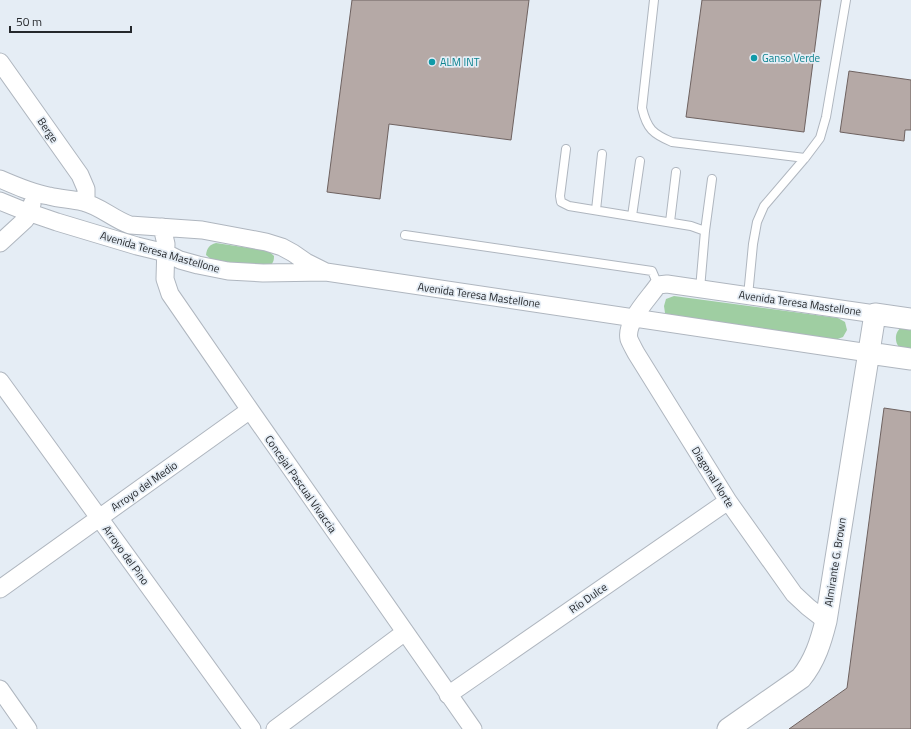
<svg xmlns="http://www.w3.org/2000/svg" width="911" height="729" font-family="'Titillium Web',sans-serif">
<rect width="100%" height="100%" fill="#e5edf5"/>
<!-- green -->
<path fill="#9fcea2" d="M216,243L269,251L274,256C274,263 272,265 265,268L213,261L206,255C207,248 209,245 216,243Z
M674,296L838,318L845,322L847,330L843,337L835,340L671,317L665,313L664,306L666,299Z
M911,326V351C907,350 902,349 899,347C894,341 895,331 902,327C904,326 908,326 911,326Z"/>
<!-- building -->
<path fill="#b5a9a6" stroke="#6e6260" d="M352,0H529L511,140L389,124L380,199L327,192Z
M702,0H821L804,132L686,117Z
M849,71L911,80V130H905L904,141L840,132Z
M884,408L911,412V729H789L847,688Z"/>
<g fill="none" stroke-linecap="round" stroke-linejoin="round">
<defs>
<path id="service" d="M654,0L642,108C647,129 653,134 672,142L805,158
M566,149L560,196L561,202L569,206L691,226L705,231
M596,210L602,154
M632,216L640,161
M670,222L676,172
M405,235L652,271L658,285
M700,289L705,231L712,179
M748,296L753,244L757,222L764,206L805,158L820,138L826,117L846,0"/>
<path id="minor" d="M0,62L80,175L86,189V203
M0,179C16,186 32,193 49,196C60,199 72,199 83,202C100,206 113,219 130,225L202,230L266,242L282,247L293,253L306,262L326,272
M0,201L22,210L57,222L137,246L166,253L180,260L198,265L228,271L263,273L326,272L869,353
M162,227L166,244L165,279L170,294L250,410L473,729
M0,243L25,220L30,213L32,204
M0,381L252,729
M0,589L250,410
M826,621L808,607L794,594L728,501L636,353C634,349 631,344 629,339C625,322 649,298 658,285L667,284L875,314
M0,689L28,729
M448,695L728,501
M275,729L405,632"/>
<path id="tertiary" d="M869,353L911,359
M728,729L801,678C815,661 821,641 826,621L875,314L911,319"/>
</defs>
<!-- service casing -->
<use href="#service" stroke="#afb6bf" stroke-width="10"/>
<!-- minor casing -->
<use href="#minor" stroke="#afb6bf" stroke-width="19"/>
<!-- tertiary casing -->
<use href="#tertiary" stroke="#afb6bf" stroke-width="23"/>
<!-- service -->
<use href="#service" stroke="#fff" stroke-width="8"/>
<!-- minor -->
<use href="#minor" stroke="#fff" stroke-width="17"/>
<!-- tertiary -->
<use href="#tertiary" stroke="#fff" stroke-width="21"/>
</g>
<!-- markers -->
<g fill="#0f9aa8" stroke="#e5edf5" stroke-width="1.5">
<circle cx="754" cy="58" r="4"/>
<circle cx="432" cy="62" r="4"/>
</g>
<g text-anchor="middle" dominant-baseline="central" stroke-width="3.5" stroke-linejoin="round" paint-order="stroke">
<!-- culture labels -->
<g font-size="11" fill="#0d838f" stroke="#e5edf5" text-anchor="start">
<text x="762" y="58">Ganso Verde</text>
<text x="440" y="62">ALM INT</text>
</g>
<!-- street labels -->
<g font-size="11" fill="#25282c" stroke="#e5edf5">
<text transform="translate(48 130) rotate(55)">Berge</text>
<text transform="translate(160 252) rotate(16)">Avenida Teresa Mastellone</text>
<text transform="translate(479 295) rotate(8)">Avenida Teresa Mastellone</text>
<text transform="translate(800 303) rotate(8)">Avenida Teresa Mastellone</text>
<text transform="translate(713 477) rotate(58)">Diagonal Norte</text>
<text transform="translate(301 484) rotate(55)">Concejal Pascual Vivaccia</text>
<text transform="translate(144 486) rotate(-35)">Arroyo del Medio</text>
<text transform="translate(126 555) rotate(54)">Arroyo del Pino</text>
<text transform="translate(835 562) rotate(-81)">Almirante G. Brown</text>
<text transform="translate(588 598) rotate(-35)">Río Dulce</text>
</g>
</g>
<!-- scale -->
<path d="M10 26v6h121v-6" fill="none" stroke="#25282c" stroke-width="2"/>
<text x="16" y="26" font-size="12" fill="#25282c" stroke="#e5edf5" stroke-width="3" paint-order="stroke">50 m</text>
</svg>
